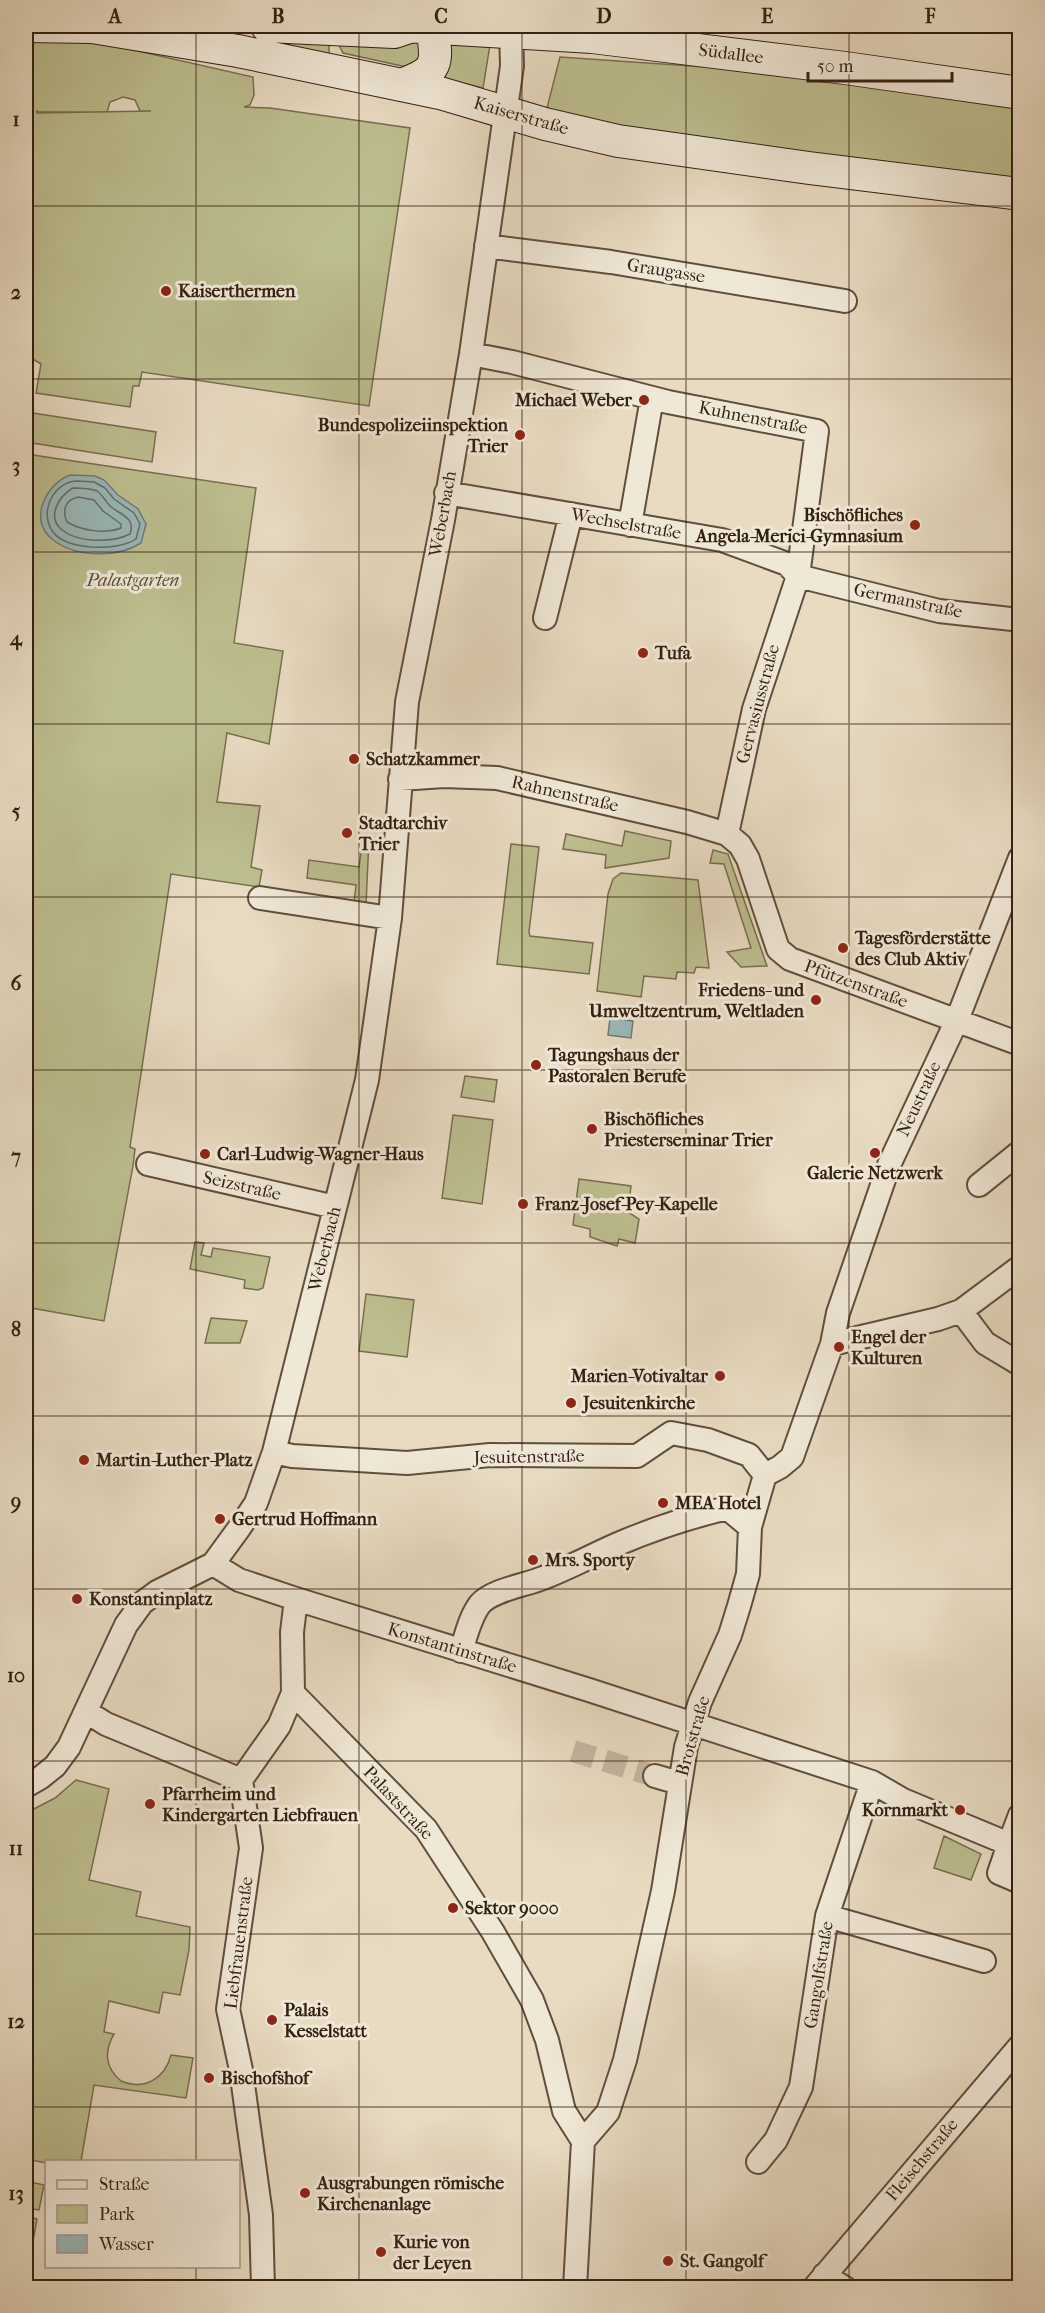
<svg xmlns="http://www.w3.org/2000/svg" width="1045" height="2313" font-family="'IM FELL French Canon',serif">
<rect width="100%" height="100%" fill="#e8dbc2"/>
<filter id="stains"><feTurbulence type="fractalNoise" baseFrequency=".00333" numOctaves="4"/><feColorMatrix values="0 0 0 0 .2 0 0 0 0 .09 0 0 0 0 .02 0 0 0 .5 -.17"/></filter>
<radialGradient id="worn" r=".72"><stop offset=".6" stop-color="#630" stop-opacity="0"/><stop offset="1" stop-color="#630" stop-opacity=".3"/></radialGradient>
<!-- green -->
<path fill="#bdbe8f" stroke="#786e50" stroke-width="1.5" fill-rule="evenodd" d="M266,37L329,38V56L265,45Z
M26,38L85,39L253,77L254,95L250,105L244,107L270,108L410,128L369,406L142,372L139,386H133L130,407L36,393L41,364L26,355V109H28H26ZM123,97L135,100L140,111H151L37,113V110L38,112H107L110,102Z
M417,40L428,48L414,67L402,66L343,53L338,43Z
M449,41L490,45L483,88L435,76Z
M560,57L765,71L1019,106V181L620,130L547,108Z
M26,412L156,432L152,462L26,442Z
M26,454L256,488L234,643L283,651L269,744L227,733L217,802L260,806L251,867L262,870L259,887L171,874L130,1147L135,1149L133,1166L104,1321L26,1307Z
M625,831L671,841L669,858L605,868L606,855L563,849L566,834L622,846Z
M363,839H369L366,904L354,903L356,885L307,878L309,860L359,867Z
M511,844L539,847L529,932L530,936L593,943L589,974L497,964Z
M713,850L728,854L767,966L741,967L727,952L751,948L724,864L710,863Z
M621,873L698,880L709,968L696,967L694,973L677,972L676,979L644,976L641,997L597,991L608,894L613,879Z
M465,1076L497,1080L494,1102L461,1097Z
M453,1115L493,1120L482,1204L442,1198Z
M579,1179L631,1186L628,1212L639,1219L635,1243L619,1239L617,1246L590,1237V1229L573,1225Z
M195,1242L204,1243L201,1255L211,1257L213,1248L270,1257L263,1288L258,1290L244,1288L245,1280L190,1269Z
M366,1294L414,1300L407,1357L359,1351Z
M211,1318L247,1321L240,1343H205Z
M76,1780L109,1789L89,1880L141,1892L136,1916L190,1927L189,1950L180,1995L163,1992L159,2013L109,2001L104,2032L114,2034C104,2051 105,2068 121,2081C145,2091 165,2078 171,2055L193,2058L186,2098L94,2085L81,2161L46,2163L26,2159V1813L55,1798Z
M944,1836L981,1854L971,1880L934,1868Z
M26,2181L44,2185L39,2210L26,2208Z
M26,2216L37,2219L32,2247L26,2246Z"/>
<!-- water -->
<path fill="#99b9ba" stroke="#707b76" stroke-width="1.5" d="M70,475L95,476L104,480L118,495L138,509L146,524L141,543C118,558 75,558 52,539C28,520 46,484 70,475Z
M610,1018L633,1021L631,1038L608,1035Z"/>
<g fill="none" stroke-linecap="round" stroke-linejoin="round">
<!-- shore -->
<path stroke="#666c66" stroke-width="1.5" d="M78,481L94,482L105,488L114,499L134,513L140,524L136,539C118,551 68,551 53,532C38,512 54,481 78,481Z
M73,488C80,488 90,488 97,491C103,495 105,501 110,506C120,515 136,517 130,534C112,543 79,543 62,530C46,517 59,496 73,488Z
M78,497L94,500L103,511L121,524V528C105,534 82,531 67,522C62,511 65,500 78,497Z"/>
<!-- street-tunnel -->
<path stroke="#c4b59f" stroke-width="22" stroke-dasharray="22 11" stroke-linecap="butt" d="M573,1751L655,1776"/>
<defs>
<path id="street" d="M486,246L611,262L845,301
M471,354L512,362L668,402L817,431L798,576L754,709L727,834
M446,493L722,540L787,564L798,576
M630,525L652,398
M798,576L939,611L1020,620
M545,618L571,514
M400,779L444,776L497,778L687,822L727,834L740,845L748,859L778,949L790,959L1020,1044
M260,898L390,918
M148,1164L335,1207
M979,1185L1020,1152
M961,1311L985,1343L1020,1364
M832,1344L938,1319L961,1311L1020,1267
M274,1452L292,1456L407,1463L490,1455L637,1456L671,1433L708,1440L749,1455L765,1475
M213,1564L239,1580L296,1599L589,1690L872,1782L903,1800L1009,1844L999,1873L1020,1882
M461,1651C466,1636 470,1617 480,1604C492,1590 526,1585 543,1578C569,1568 593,1555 618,1544C653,1529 690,1517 727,1508L750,1527
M293,1693L426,1829L493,1932L532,2000L547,2040L564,2111L583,2141
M87,1712L106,1724L241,1780
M655,1776L679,1783
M241,1780L251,1848L228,2009L241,2070L261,2215L263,2288
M241,1780L279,1726L293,1693L292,1632L296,1599
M26,1786L40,1778L55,1766L69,1747L126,1625L142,1603L157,1592L213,1564L240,1527L256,1503L274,1452L367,1080L390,918L407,702L443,520L471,354L512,66L511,31
M1009,1844L1020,1815
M827,1916L984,1961
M583,2141L608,2112L625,2060L663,1891L686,1747L700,1702L730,1635L739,1606L748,1574L750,1527L765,1475L780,1467L792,1457L832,1344L838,1313L889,1165L957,1020L1020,858
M758,2162L776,2140L801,2087L827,1916L872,1782
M824,2275L845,2288
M575,2288L583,2141
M814,2288L1020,2046"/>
<path id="secondary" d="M26,26L92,27L238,51L440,93L545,124L618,141L809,168L1020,194
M267,26L394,32L409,27
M405,26L592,37L845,68L1020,93
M401,85C439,71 438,64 432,27"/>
</defs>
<!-- street casing -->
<use href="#street" stroke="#604e3d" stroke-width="26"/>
<!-- secondary casing -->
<use href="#secondary" stroke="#331f11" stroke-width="34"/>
<!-- street -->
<use href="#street" stroke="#f0e8d7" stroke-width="22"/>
<!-- secondary -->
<use href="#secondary" stroke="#f0e8d7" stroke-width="32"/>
</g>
<!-- grid -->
<path fill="none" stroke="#331f11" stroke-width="1.5" stroke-opacity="0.55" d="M196,26V2162M359,26V2288M522,26V2288M686,26V2288M849,26V2288M26,206H1020M26,379H1020M26,552H1020M26,724H1020M26,897H1020M26,1070H1020M26,1243H1020M26,1416H1020M26,1589H1020M26,1761H1020M26,1934H1020M26,2107H1020M196,2266V2288"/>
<!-- markers -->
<g fill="#8f2418" stroke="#f0e8d7" stroke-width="2">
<circle cx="166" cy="291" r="6"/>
<circle cx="644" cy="400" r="6"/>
<circle cx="520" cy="435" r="6"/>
<circle cx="915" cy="525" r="6"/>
<circle cx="643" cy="653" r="6"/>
<circle cx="354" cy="759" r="6"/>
<circle cx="347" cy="833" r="6"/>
<circle cx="843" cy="948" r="6"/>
<circle cx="816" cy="1000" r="6"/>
<circle cx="536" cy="1065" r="6"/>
<circle cx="592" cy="1129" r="6"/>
<circle cx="875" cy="1153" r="6"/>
<circle cx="205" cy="1154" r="6"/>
<circle cx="523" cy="1204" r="6"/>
<circle cx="839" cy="1347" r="6"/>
<circle cx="720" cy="1376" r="6"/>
<circle cx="571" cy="1403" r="6"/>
<circle cx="84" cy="1460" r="6"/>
<circle cx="663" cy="1503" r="6"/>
<circle cx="220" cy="1519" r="6"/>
<circle cx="533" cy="1560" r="6"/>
<circle cx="77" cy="1599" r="6"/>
<circle cx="150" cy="1804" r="6"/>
<circle cx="960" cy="1810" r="6"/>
<circle cx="453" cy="1908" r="6"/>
<circle cx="272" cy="2020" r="6"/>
<circle cx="209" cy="2078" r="6"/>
<circle cx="305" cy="2193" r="6"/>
<circle cx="381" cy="2252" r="6"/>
<circle cx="668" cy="2261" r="6"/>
</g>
<g text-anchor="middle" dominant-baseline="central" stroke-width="6" stroke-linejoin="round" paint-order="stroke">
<!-- street labels -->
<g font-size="18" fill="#331f11" stroke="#f0e8d7">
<text transform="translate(731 54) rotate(7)">Südallee</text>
<text transform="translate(521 116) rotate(16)">Kaiserstraße</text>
<text transform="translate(666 271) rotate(9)">Graugasse</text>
<text transform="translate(753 418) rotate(11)">Kuhnenstraße</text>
<text transform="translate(443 514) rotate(-80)">Weberbach</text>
<text transform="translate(626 524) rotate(10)">Wechselstraße</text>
<text transform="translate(908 601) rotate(12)">Germanstraße</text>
<text transform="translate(758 704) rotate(-75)">Gervasiusstraße</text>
<text transform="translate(565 794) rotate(13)">Rahnenstraße</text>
<text transform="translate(856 984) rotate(20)">Pfützenstraße</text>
<text transform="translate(919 1099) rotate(-65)">Neustraße</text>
<text transform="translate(242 1186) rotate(13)">Seizstraße</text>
<text transform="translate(325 1249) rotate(-76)">Weberbach</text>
<text transform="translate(529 1457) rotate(-1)">Jesuitenstraße</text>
<text transform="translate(452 1648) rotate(17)">Konstantinstraße</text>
<text transform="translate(693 1736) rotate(-74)">Brotstraße</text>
<text transform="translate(398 1803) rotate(47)">Palaststraße</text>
<text transform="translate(239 1943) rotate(-83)">Liebfrauenstraße</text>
<text transform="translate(819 1975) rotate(-81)">Gangolfstraße</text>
<text transform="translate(922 2160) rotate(-50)">Fleischstraße</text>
</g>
<!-- poi labels -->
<g font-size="18" font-weight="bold" fill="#331f11" stroke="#f0e8d7" text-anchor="start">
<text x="178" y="291">Kaiserthermen</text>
<text x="632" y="400" text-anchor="end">Michael Weber</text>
<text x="508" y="425" text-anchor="end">Bundespolizeiinspektion<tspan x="508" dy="21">Trier</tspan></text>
<text x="903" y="515" text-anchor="end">Bischöfliches<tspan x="903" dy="21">Angela-Merici-Gymnasium</tspan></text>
<text x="655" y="653">Tufa</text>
<text x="366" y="759">Schatzkammer</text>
<text x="359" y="823">Stadtarchiv<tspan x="359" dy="21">Trier</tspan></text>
<text x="855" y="938">Tagesförderstätte<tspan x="855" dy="21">des Club Aktiv</tspan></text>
<text x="804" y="990" text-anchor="end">Friedens- und<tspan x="804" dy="21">Umweltzentrum, Weltladen</tspan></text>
<text x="548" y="1055">Tagungshaus der<tspan x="548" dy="21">Pastoralen Berufe</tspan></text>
<text x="604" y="1119">Bischöfliches<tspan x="604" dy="21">Priesterseminar Trier</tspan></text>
<text x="217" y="1154">Carl-Ludwig-Wagner-Haus</text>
<text x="875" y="1173" text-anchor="middle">Galerie Netzwerk</text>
<text x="535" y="1204">Franz-Josef-Pey-Kapelle</text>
<text x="851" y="1337">Engel der<tspan x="851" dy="21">Kulturen</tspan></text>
<text x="708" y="1376" text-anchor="end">Marien-Votivaltar</text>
<text x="583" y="1403">Jesuitenkirche</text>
<text x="96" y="1460">Martin-Luther-Platz</text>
<text x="675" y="1503">MEA Hotel</text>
<text x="232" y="1519">Gertrud Hoffmann</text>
<text x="545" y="1560">Mrs. Sporty</text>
<text x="89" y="1599">Konstantinplatz</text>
<text x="162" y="1794">Pfarrheim und<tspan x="162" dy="21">Kindergarten Liebfrauen</tspan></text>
<text x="948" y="1810" text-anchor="end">Kornmarkt</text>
<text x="465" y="1908">Sektor 9000</text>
<text x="284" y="2010">Palais<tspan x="284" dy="21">Kesselstatt</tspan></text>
<text x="221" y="2078">Bischofshof</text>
<text x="317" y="2183">Ausgrabungen römische<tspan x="317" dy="21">Kirchenanlage</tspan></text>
<text x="393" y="2242">Kurie von<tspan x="393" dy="21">der Leyen</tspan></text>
<text x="680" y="2261">St. Gangolf</text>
</g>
<!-- park labels -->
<g font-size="18" font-style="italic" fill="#5c4f37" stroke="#f0e8d7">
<text x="133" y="580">Palastgarten</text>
</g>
</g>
<!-- margin -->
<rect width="1045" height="2313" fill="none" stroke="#e8dbc2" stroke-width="66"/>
<!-- legend -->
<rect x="45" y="2160" width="195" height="108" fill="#f0e8d7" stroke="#a49888" stroke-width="1.5"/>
<rect x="57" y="2180" width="30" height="9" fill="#f0e8d7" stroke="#a49888" stroke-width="1.5"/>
<text x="99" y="2190" font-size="18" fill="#331f11">Straße</text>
<rect x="57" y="2205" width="30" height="18" fill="#bdbe8f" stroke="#a49888" stroke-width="1.5"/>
<text x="99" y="2220" font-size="18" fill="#331f11">Park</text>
<rect x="57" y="2235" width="30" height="18" fill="#99b9ba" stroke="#a49888" stroke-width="1.5"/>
<text x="99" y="2250" font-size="18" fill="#331f11">Wasser</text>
<!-- scale -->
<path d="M808 72v9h144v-9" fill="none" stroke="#331f11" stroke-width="3"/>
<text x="817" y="72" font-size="18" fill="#331f11" stroke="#f0e8d7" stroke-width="4.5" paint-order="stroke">50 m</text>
<rect x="33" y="33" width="979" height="2247" fill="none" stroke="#331f11" stroke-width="2"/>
<g font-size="20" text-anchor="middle" font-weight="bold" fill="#331f11">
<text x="115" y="23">A</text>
<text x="278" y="23">B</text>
<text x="441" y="23">C</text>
<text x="604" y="23">D</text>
<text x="767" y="23">E</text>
<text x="930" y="23">F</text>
<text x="16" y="126">1</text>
<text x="16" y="299">2</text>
<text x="16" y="472">3</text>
<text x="16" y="645">4</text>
<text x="16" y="818">5</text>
<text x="16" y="990">6</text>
<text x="16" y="1163">7</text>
<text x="16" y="1336">8</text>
<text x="16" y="1509">9</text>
<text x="16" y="1682">10</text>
<text x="16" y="1855">11</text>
<text x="16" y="2028">12</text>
<text x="16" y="2200">13</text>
</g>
<rect width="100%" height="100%" filter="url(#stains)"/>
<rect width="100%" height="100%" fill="url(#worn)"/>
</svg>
